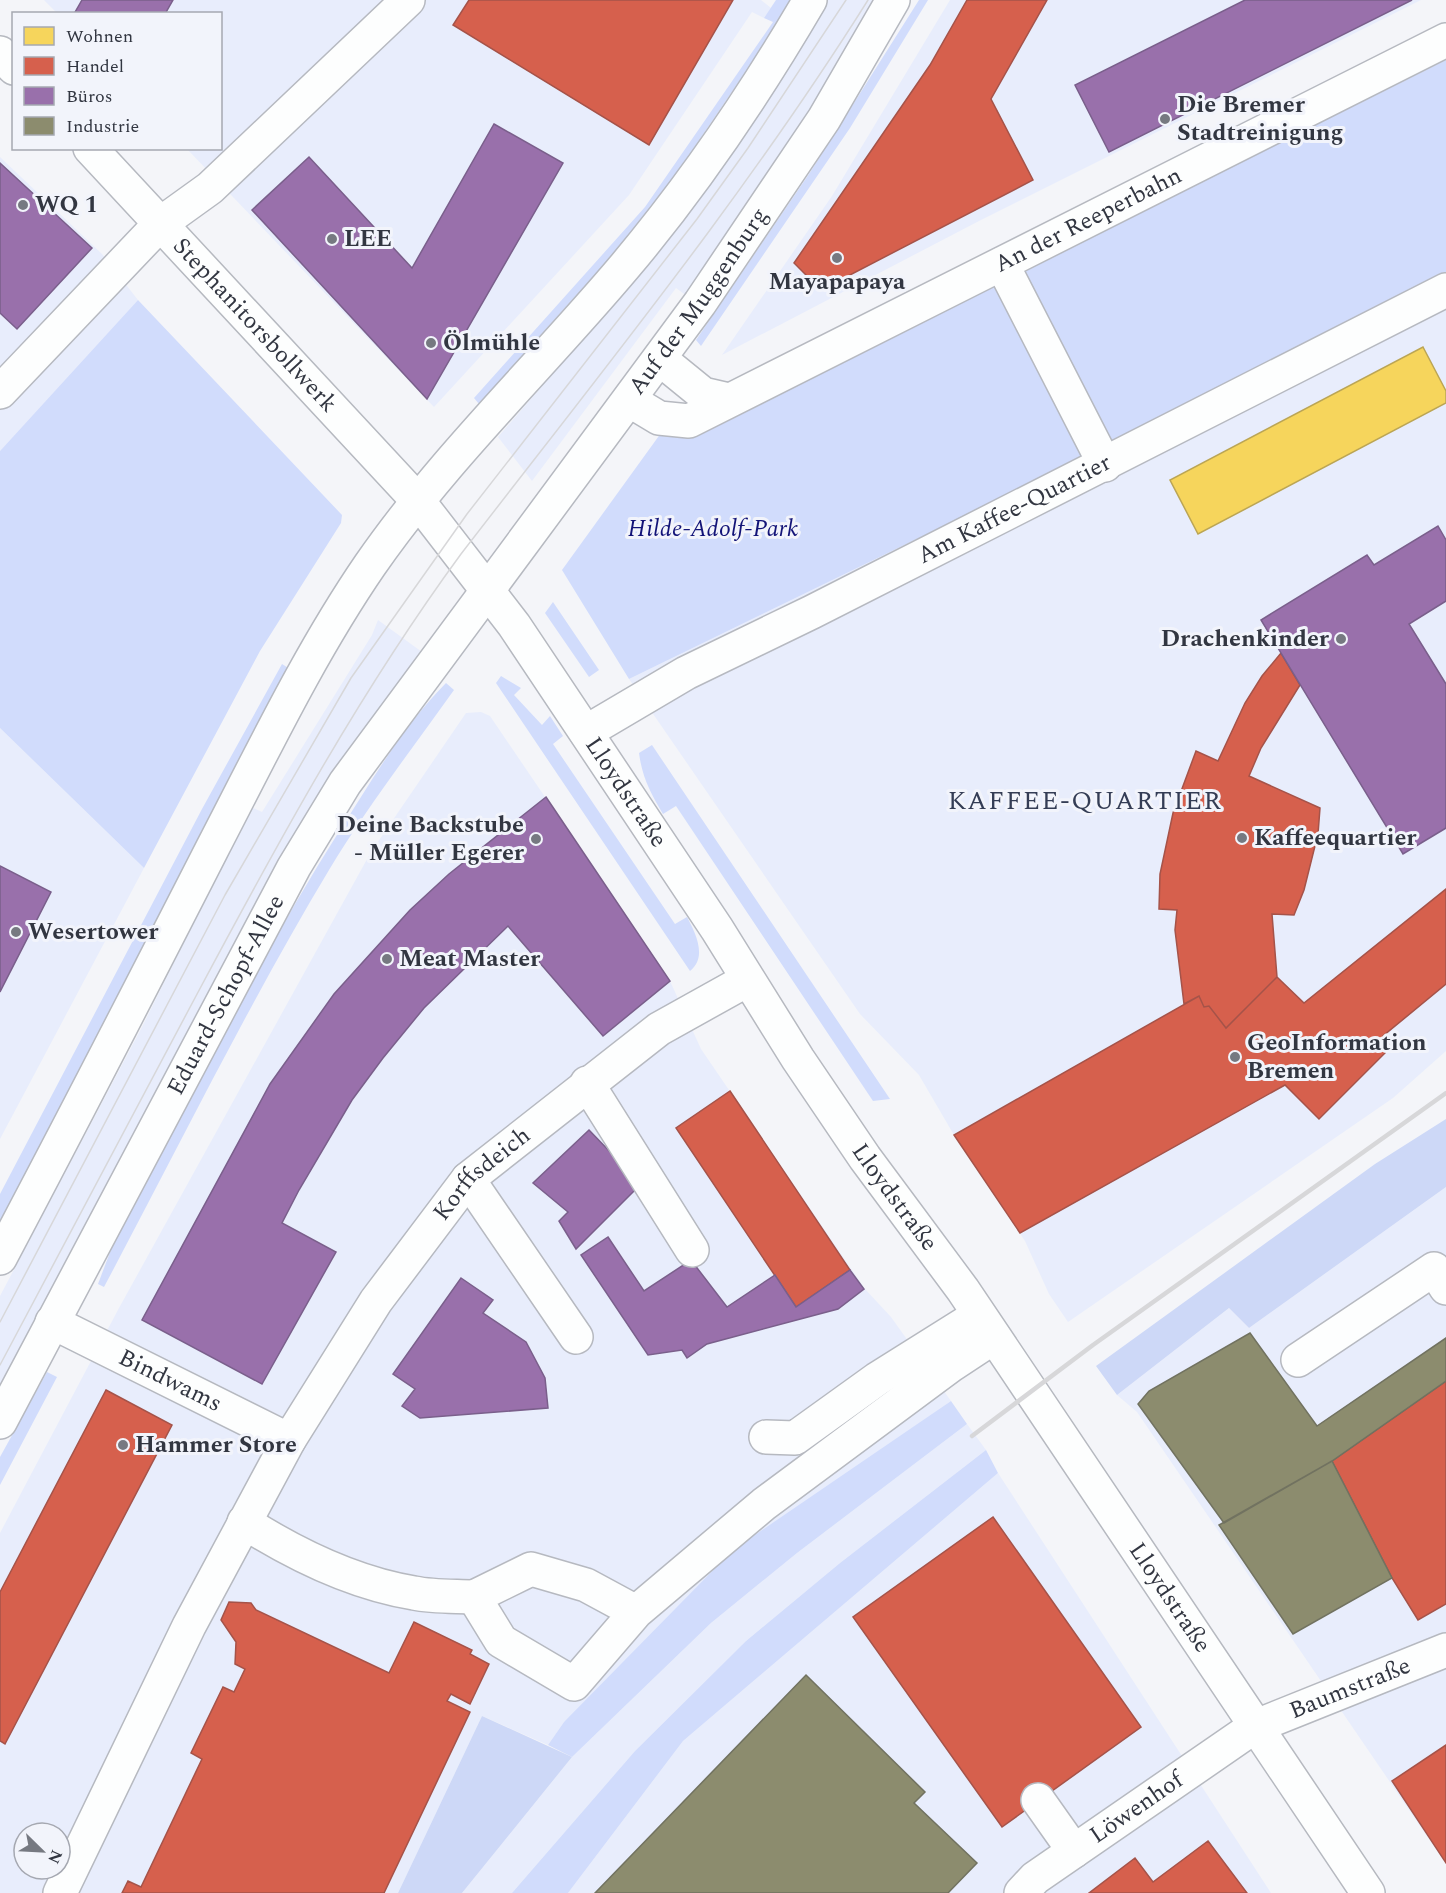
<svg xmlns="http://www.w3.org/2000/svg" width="1446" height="1893" font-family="Spectral,serif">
<rect width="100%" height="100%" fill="#f4f5f9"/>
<!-- built -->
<path fill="#e8edfc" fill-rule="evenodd" d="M44,0H761L771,8L764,18L752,12L629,195L434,407L187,149L220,148V14L57,13Z
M828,0H879L775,171L687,296L676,288L532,481L498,437L605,313L790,60Z
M950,0H1421L979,221L722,355L832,196Z
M0,157L102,254L138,300L0,451Z
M1446,275V1051L1393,1098L1068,1322L1049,1294L1025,1241L954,1135L919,1075L860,1014L629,679L1081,459Z
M378,620L422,652L379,708L310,811L265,887L0,1386V1296L142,1027L251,807L262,812L372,635Z
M481,712L490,716L670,981L701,1049L865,1289L891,1317L951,1401L874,1455L564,1722L548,1745L482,1716L398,1893H0V1533L119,1308L371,852L466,713ZM24,1833H60V1869H24Z
M0,728L144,868L0,1139Z
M1446,1187V1864L1137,1412L1117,1395L1229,1308L1249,1328Z
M967,1424L986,1450L840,1563L746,1641L635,1751L512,1893H462L572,1757L711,1623L797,1553Z
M998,1473L1271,1893H568L683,1741Z"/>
<!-- green -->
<path fill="#d1dcfc" d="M776,0H794L650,213L479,404L474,398L645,207L773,22L764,18Z
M919,0H928L850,128L701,346L696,340L809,174Z
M1446,60V275L1081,459L629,679L562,570L661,433L693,434Z
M138,300L342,515L341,523L260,651L144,868L0,728V451Z
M553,602L599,670L589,677L545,613Z
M282,664L293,671L0,1226V1194L202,809Z
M501,676L521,688L514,695L542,725L550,716L563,736L553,744L675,924L687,917C695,932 708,957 690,971L496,683Z
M446,683L454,690C412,749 367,807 329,870C248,1005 178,1148 104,1287L98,1284L115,1239C188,1101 257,961 340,830C372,780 404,725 446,683Z
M652,745L890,1099L873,1101L676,806L663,814C651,794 642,777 639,753Z
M47,1372L57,1377L0,1485V1457Z
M951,1401L967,1424L797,1553L711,1623L572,1757L548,1745L564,1722L733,1550Z
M986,1450L998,1473L683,1741L568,1893H512L635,1751L746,1641L840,1563Z"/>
<!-- forest -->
<path fill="#cdd8f7" d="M1446,1119V1187L1249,1328L1229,1308L1117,1395L1096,1366L1375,1164Z
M482,1716L572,1757L462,1893H398Z"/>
<!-- homes -->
<path fill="#f6d55c" stroke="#bba554" stroke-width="1.5" d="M1423,347L1446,391V403L1198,534L1170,480Z"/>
<!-- shops -->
<path fill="#d6604d" stroke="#a55349" stroke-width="1.5" d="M469,0H733L649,145L453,25Z
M967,0H1047L991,99L1033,180L821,290L794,263L930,65Z
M1281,653L1300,685L1261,748L1249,776L1320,808L1318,834L1304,890L1294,915L1272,914L1277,977L1226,1028L1209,1006L1204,1007L1199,996L1184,1004L1175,930L1177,910L1159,909L1160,874L1173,813L1196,751L1218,761L1245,703L1262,676Z
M1446,889V984L1383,1036L1391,1047L1319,1119L1285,1085L1020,1233L954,1135L1199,996L1204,1007L1209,1006L1226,1028L1277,977L1304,1003Z
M730,1091L850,1270L796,1307L676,1128Z
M1446,1381V1604L1418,1620L1392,1578L1332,1461Z
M106,1390L172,1425L5,1744L0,1741V1592Z
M993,1517L1141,1727L1002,1827L853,1617Z
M229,1602L251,1603L256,1610L389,1673L414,1622L472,1650L470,1654L489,1664L470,1704L451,1694L447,1701L470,1712L384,1893H122L128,1881L141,1887L202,1759L191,1753L223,1687L234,1692L245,1669L235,1664L236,1642L221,1620Z
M1446,1745V1863L1392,1781Z
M1208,1841L1247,1893H1089L1135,1858L1153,1882Z"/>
<!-- offices -->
<path fill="#9970ab" stroke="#7a5f8b" stroke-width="1.5" d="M82,0H173L165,14H74Z
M1245,0H1412L1109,152L1075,85Z
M494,124L563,163L427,399L252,210L309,157L412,268Z
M0,163L92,248L17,329L0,313Z
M1438,526L1446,540V601L1409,624L1446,684V828L1403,854L1261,620L1367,555L1374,565Z
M546,797L670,981L603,1036L508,926L424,1008L383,1058L352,1100L299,1190L282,1223L336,1252L262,1384L142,1320L270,1084L334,994L410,910L449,874Z
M0,866L51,892L0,992Z
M589,1130L641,1184L576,1249L559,1221L568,1212L533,1183Z
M608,1237L644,1291L691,1260L727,1307L775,1275L796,1307L850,1270L864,1289L838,1309L707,1344L687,1358L682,1350L648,1355L581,1255Z
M461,1278L493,1300L483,1313L526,1342L545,1378L548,1408L420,1418L402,1406L415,1389L393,1374Z"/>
<!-- industry -->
<path fill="#8c8c6e" stroke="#717260" stroke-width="1.5" d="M1250,1333L1317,1426L1446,1338V1381L1332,1461L1224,1523L1138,1404L1149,1391Z
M1332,1461L1392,1578L1293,1634L1219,1525Z
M806,1675L925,1792L914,1803L977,1863L948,1893H595Z"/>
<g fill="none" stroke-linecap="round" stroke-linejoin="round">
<defs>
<g id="minor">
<path d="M0,53L14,68"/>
<path id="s1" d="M90,148L419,502L514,625L717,929L798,1059L865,1158L963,1290L1368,1893"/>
<path d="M1002,264L1105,465"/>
<path d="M660,359L703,394L729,400"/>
<path d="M0,392L160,224L210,188L408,0"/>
<path id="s2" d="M629,400L659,418L689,421L1446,40"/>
<path id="s3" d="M586,732L686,673L812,612L1446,290"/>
<path d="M587,1083L692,1250"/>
<path d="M468,1179L576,1337"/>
<path d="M0,1258C72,1122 142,986 212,849C262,753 309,654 370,565C445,457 540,367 625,266C695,183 755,94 810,0"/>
<path id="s4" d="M52,1322L289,1440"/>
<path d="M1298,1360L1434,1269L1446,1288"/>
<path id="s5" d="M0,1422L294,867L345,783L700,303L824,119L893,0"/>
<path d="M766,1437L795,1438L877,1379L979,1315"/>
<path d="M244,1522C296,1555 353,1583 414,1593C433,1597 454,1596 474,1597"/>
<path d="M636,1612L586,1585L531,1569L474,1597L501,1641L574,1684L636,1612L764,1504L950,1366L994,1337"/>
<path d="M1038,1800L1074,1851"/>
<path id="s6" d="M60,1893L189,1626L289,1440L376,1301L468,1179L659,1029L747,980"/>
<path id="s7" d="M1021,1893L1035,1878L1254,1727L1446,1650"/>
</g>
</defs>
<!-- minor casing -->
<use href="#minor" stroke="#b6b9c0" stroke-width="36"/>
<!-- minor -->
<use href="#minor" stroke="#fdfefe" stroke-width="33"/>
<!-- tram -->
<path stroke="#d7d7d9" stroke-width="1.5" d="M0,1322L225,895L351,678L467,514L697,219L748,148L846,0
M0,1365C65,1242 130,1119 196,996C277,844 359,693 461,554C602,371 745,196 868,0"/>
<!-- rail -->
<path stroke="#d7d7d9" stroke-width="4.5" d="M972,1436L1093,1345L1446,1093"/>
</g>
<!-- markers -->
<g fill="#767981" stroke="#f2f4fb" stroke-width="2">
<circle cx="1165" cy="119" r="6"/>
<circle cx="23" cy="205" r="6"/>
<circle cx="332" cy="239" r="6"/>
<circle cx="837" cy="258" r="6"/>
<circle cx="431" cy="343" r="6"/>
<circle cx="1341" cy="639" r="6"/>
<circle cx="1242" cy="838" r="6"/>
<circle cx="536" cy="839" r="6"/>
<circle cx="16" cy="932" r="6"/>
<circle cx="387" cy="959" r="6"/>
<circle cx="1235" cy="1057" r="6"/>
<circle cx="123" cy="1445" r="6"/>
</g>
<g text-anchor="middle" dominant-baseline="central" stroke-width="6" stroke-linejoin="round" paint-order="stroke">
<!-- poi labels -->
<g font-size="24" font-weight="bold" fill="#323641" stroke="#f2f4fb" text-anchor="start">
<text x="1177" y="105">Die Bremer<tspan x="1177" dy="28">Stadtreinigung</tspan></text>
<text x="35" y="205">WQ 1</text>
<text x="344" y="239">LEE</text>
<text x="837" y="282" text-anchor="middle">Mayapapaya</text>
<text x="443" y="343">Ölmühle</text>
<text x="1329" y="639" text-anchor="end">Drachenkinder</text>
<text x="524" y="825" text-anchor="end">Deine Backstube<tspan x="524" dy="28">- Müller Egerer</tspan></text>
<text x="1254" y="838">Kaffeequartier</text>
<text x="28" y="932">Wesertower</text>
<text x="399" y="959">Meat Master</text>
<text x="1247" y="1043">GeoInformation<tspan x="1247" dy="28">Bremen</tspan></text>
<text x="135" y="1445">Hammer Store</text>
</g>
<!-- street labels -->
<g font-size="24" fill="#323641" stroke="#f2f4fb">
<text stroke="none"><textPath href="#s2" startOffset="512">An der Reeperbahn</textPath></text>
<text stroke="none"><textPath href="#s5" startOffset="1324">Auf der Muggenburg</textPath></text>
<text stroke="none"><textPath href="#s1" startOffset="242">Stephanitorsbollwerk</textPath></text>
<text stroke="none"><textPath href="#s3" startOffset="483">Am Kaffee-Quartier</textPath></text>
<text stroke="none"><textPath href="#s1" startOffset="840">Lloydstraße</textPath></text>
<text stroke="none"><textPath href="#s5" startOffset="483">Eduard-Schopf-Allee</textPath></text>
<text stroke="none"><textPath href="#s6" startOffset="838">Korffsdeich</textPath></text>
<text stroke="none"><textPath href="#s1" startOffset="1326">Lloydstraße</textPath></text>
<text stroke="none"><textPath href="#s4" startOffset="132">Bindwams</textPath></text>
<text stroke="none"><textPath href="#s1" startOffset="1812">Lloydstraße</textPath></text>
<text stroke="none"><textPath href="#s7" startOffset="390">Baumstraße</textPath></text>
<text stroke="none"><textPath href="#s7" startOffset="144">Löwenhof</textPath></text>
</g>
<!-- park labels -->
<g font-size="24" font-style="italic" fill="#131478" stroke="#f2f4fb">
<text x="713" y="529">Hilde-Adolf-Park</text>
</g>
<!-- neighbourhood labels -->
<g font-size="26" letter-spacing="1.5" fill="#343d55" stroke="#f2f4fb">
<text x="1085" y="801">KAFFEE-QUARTIER</text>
</g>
</g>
<!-- legend -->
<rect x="12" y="12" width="210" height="138" fill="#f2f4fb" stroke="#a5a8b1" stroke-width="1.5"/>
<rect x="24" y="27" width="30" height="18" fill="#f6d55c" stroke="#a5a8b1" stroke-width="1.5"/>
<text x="66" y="42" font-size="18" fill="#323641">Wohnen</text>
<rect x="24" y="57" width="30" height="18" fill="#d6604d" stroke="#a5a8b1" stroke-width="1.5"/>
<text x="66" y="72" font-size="18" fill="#323641">Handel</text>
<rect x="24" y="87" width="30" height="18" fill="#9970ab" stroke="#a5a8b1" stroke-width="1.5"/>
<text x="66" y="102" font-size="18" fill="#323641">Büros</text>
<rect x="24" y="117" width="30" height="18" fill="#8c8c6e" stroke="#a5a8b1" stroke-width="1.5"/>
<text x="66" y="132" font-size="18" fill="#323641">Industrie</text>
<!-- north arrow -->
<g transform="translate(42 1851) rotate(114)"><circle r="28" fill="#f2f4fb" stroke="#a5a8b1" stroke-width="1.5"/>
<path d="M0-4.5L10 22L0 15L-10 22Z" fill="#767981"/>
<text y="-9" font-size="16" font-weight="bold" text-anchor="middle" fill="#323641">N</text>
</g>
</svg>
